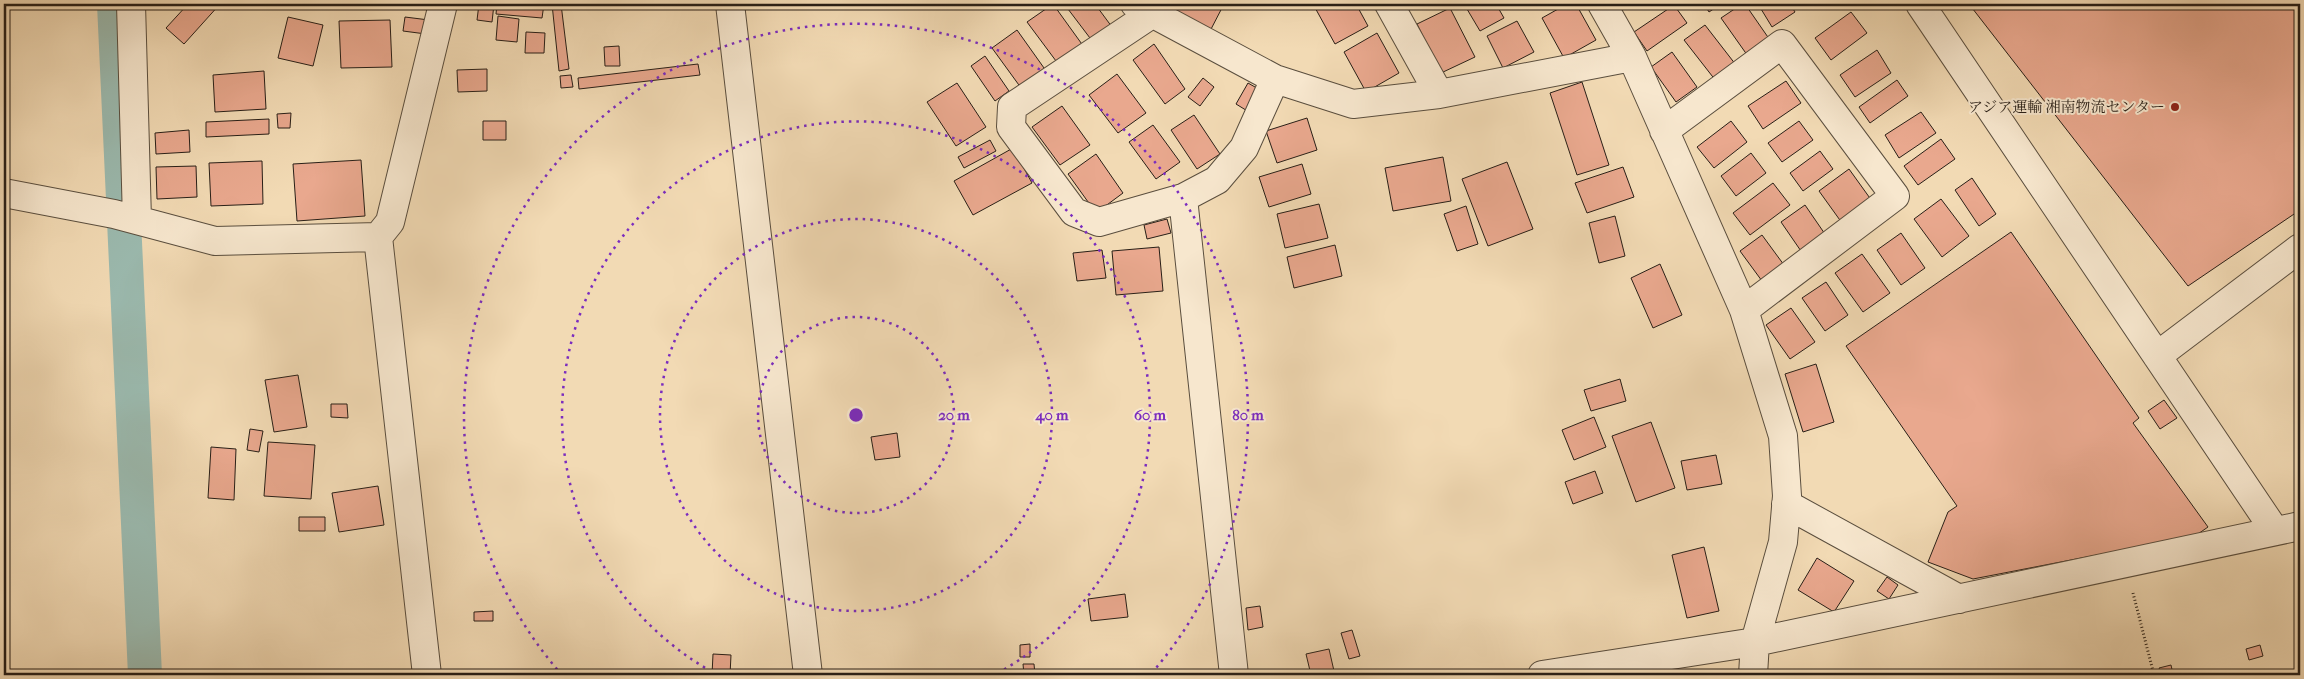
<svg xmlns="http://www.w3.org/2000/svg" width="2304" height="679" font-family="'IM FELL French Canon','Noto Serif JP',serif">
<rect width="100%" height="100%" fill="#f2dab4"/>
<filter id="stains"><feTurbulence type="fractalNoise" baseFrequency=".004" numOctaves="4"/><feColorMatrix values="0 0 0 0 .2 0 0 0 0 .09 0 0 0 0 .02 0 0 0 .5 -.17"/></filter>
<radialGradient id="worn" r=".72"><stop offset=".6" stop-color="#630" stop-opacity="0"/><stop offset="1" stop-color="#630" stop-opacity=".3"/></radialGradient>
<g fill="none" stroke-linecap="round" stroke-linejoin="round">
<!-- canal -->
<path stroke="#9bbaaf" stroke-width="34" d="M114,4L145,675"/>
</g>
<!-- building -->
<path fill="#e9a88e" stroke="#281f17" d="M188,4H220L184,44L166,28Z
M479,4H494L492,22L477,20Z
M497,4H544L542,18L496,14Z
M552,4H561L569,69L559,71Z
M1053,4L1084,47L1059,65L1027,22Z
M1075,4H1095L1112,27L1093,42L1068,9Z
M1170,4H1224L1209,33L1167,10Z
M1313,4H1356L1368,26L1335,44Z
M1464,4H1496L1504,18L1480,31Z
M1567,4H1576L1596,40L1564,58L1542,18Z
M1704,4H1721L1709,12Z
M1742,4H1745L1772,43L1750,59L1721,18Z
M1758,4H1790L1795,12L1772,27Z
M1969,4H2300V210L2188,286Z
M1674,5L1687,23L1647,51L1634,32Z
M1450,8L1475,57L1441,73L1417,24Z
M1851,12L1867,33L1831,60L1815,38Z
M498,16L519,19L517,42L496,40Z
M288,17L323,25L313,66L278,58Z
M405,17L429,20L426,34L403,31Z
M390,20L392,67L341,68L339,21Z
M1517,21L1534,52L1503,68L1487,36Z
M1705,25L1736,65L1716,81L1684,40Z
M1017,30L1049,75L1024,92L992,48Z
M526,32L545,33L544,53H525Z
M1377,33L1399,73L1366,92L1344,52Z
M1154,44L1185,89L1165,104L1133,60Z
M619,46L620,66H605L604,47Z
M1877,50L1891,73L1855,97L1840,75Z
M1672,52L1697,87L1676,102L1651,67Z
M985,56L1009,91L995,101L971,66Z
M698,64L700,75L579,89L578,78Z
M487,69V91L458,92L457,70Z
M264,71L266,109L215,112L213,75Z
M1117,74L1146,113L1118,133L1089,95Z
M571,75L573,87L561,88L560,76Z
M1203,78L1214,87L1200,106L1188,97Z
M1897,80L1908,96L1870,123L1859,107Z
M1786,81L1801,103L1763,129L1748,106Z
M1582,82L1609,165L1577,175L1550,93Z
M957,83L986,127L956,146L927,102Z
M1248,83L1262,91L1249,112L1236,104Z
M1062,106L1090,145L1060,165L1032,127Z
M1921,112L1936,133L1899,158L1885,135Z
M291,113L290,128H278L277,114Z
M1194,115L1220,154L1197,169L1171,130Z
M1307,118L1317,150L1277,163L1266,131Z
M269,119V134L206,137V122Z
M483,121H506V140H483Z
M1731,121L1747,142L1714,168L1697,147Z
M1799,121L1813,140L1782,162L1768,143Z
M1153,125L1180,162L1156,179L1129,142Z
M189,130L190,152L156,154L155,133Z
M1941,139L1955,159L1918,185L1904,166Z
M990,140L996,151L964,168L958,157Z
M1013,148L1032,183L973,215L954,181Z
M1820,151L1833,169L1803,191L1790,173Z
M1751,153L1766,173L1736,196L1721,176Z
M1096,154L1123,193L1096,213L1068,174Z
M1443,157L1451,201L1393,211L1385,168Z
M361,160L365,216L297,221L293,164Z
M262,161L263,204L211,206L209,163Z
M1507,162L1533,229L1488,246L1462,179Z
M1302,164L1311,194L1269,207L1259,177Z
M196,166L197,197L157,199L156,167Z
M1623,167L1634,197L1587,213L1575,183Z
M1849,169L1872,201L1842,223L1819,191Z
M1972,178L1996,214L1979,226L1955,190Z
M1773,183L1790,205L1750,235L1733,213Z
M1941,199L1969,236L1942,257L1914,219Z
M1319,204L1328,238L1285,248L1277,214Z
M1805,205L1827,237L1803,254L1781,222Z
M1466,206L1478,244L1457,251L1444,214Z
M1615,216L1625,256L1599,263L1589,223Z
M1167,219L1171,233L1147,239L1144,225Z
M2011,232L2139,418L2133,423L2208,527L2195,536L1973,579L1928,562L1948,512L1957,506L1846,346Z
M1901,233L1925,268L1901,285L1877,250Z
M1762,235L1784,265L1762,281L1740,251Z
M1335,245L1342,276L1294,288L1287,257Z
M1159,247L1163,291L1116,295L1112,251Z
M1102,250L1106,278L1077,281L1073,253Z
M1862,254L1890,293L1863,312L1835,273Z
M1660,264L1682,315L1653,328L1631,278Z
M1826,282L1848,315L1825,331L1802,298Z
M1791,308L1815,342L1790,359L1766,325Z
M1816,364L1834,422L1803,432L1785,374Z
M298,375L307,427L274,432L265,380Z
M1620,379L1626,401L1591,411L1584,390Z
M2164,400L2177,418L2160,429L2148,411Z
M331,404H347L348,418L331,417Z
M1594,417L1606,447L1574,460L1562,430Z
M1651,422L1675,488L1636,502L1612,436Z
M250,429L263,431L259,452L247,450Z
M897,433L900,457L875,460L871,437Z
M268,442L315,445L311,499L264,496Z
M211,447L236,449L234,500L208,498Z
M1716,455L1722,484L1687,490L1681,461Z
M1595,471L1603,493L1573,504L1565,482Z
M378,486L384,525L339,532L332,493Z
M299,517H325V531H299Z
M1704,547L1719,611L1687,618L1672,555Z
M1817,558L1854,581L1834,612L1798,590Z
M1887,577L1898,585L1889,599L1877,591Z
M1125,594L1128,617L1091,621L1088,599Z
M1260,606L1263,627L1248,630L1246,608Z
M493,611V621H474V612Z
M1352,630L1360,656L1349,659L1341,633Z
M1030,644V657H1020V645Z
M2260,645L2263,656L2249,660L2246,649Z
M1329,649L1334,671L1311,675L1306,654Z
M713,654L731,655L730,675H712Z
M1023,664H1034L1035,675H1024Z
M2171,665L2173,674L2162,675L2159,668Z"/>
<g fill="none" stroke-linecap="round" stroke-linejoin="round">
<defs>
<path id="minor" d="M131,4L137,220
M730,4L808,675
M1135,4L1275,79L1353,104L1439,94L1632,57L1602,4
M1389,4L1439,94
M1920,4L2275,531
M1153,13L1012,107L1011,127L1074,212L1099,222L1183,198
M1632,57L1744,310L1783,436L1787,496L1783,542L1755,642L1753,675
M1664,131L1782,44L1895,196L1744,310
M4,193L114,214L215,241L378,237
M2157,356L2300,248
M1786,504L1959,599
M427,675L378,237L390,222L443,4
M1234,675L1183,198L1217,180L1244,148L1275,79
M1542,675L1755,642L2300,526"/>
</defs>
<!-- minor casing -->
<use href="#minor" stroke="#5a4e3e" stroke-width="30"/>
<!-- path -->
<path stroke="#281f17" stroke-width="3" stroke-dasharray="1 2.5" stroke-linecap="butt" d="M2133,593L2154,675"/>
<!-- minor -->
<use href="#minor" stroke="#f7e7ce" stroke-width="28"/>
</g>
<!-- distance rings -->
<g fill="none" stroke="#7b2cbf" stroke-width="2.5" stroke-dasharray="2.5 5">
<circle cx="856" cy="415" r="98"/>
<circle cx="856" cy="415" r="196"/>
<path d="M718 675A294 294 0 1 1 994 675"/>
<path d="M562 675A392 392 0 1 1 1150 675"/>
</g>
<!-- markers -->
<circle fill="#8f2418" stroke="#f7e7ce" stroke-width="2" cx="2175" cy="107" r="5"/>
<g text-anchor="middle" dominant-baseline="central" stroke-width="4" stroke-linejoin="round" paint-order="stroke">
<!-- poi labels -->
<g font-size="15" fill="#281f17" stroke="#f7e7ce" text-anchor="end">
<text x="2165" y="107">アジア運輸 湘南物流センター</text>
</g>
</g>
<circle cx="856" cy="415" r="8" fill="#7b2cbf" stroke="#f7e7ce" stroke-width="2.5"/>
<g font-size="15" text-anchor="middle" font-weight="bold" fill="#7b2cbf" stroke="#f7e7ce" stroke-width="4" stroke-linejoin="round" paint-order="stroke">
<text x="954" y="420">20 m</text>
<text x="1052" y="420">40 m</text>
<text x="1150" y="420">60 m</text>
<text x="1248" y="420">80 m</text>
</g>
<!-- margin -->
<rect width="2304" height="679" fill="none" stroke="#f2dab4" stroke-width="20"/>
<rect x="5" y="5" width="2294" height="669" fill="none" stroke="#281f17" stroke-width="2.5"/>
<rect x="10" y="10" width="2284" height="659" fill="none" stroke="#281f17"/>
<rect width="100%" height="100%" filter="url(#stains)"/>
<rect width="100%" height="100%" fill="url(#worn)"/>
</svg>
